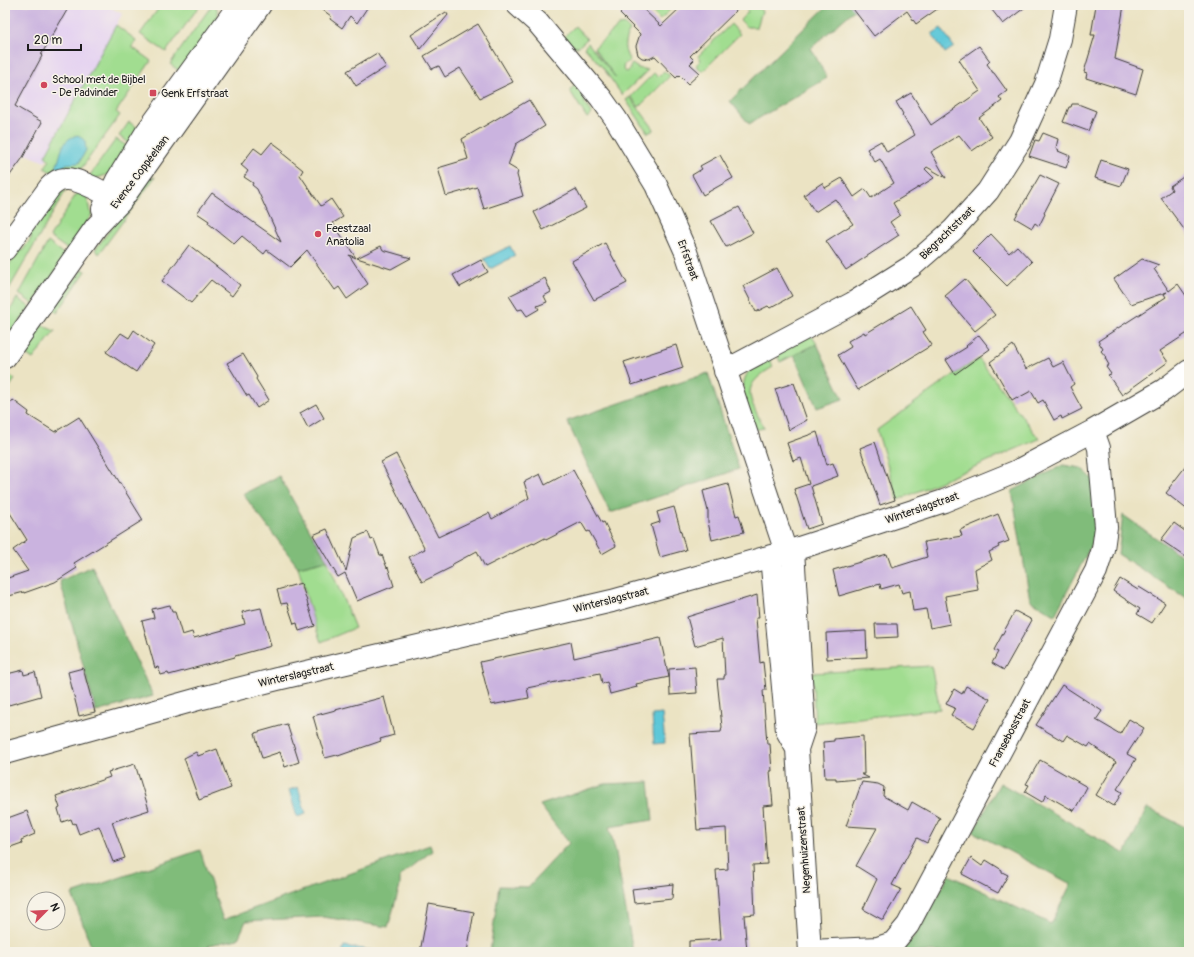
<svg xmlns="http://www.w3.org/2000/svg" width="1194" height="957" font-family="Pangolin,sans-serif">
<rect width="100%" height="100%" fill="#f7f3e8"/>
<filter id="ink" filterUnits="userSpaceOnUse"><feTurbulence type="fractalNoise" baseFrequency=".025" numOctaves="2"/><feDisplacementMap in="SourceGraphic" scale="8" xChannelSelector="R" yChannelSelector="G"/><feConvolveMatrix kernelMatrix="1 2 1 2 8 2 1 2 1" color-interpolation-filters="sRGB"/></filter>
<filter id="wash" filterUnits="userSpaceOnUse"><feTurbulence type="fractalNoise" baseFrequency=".012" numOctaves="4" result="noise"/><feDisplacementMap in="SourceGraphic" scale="16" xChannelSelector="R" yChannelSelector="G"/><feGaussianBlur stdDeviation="0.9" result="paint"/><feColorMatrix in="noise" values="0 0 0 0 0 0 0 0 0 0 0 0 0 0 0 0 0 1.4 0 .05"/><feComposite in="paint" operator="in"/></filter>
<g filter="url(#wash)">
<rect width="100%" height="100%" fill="#ebe3c3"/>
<!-- built -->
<path fill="#e5d3f1" d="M5,5H106L122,14L45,156L47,158L45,162L5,145Z"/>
<!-- green -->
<path fill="#a1dd90" stroke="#5e7c56" d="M161,5H200L166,52L140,34Z
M212,5H216L220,22L183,74L170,64Z
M646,5H675L660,20Z
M750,5H755L762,11L757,27H747L740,20L748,12L746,9Z
M624,24L630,30C623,42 623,49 630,61L624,64L623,69L626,72L630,70V66L632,64L638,68L648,70L622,95L603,68L584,47L588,43L616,78L594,48L620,25Z
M731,24L740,34L702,72L696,65L701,60L698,56Z
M116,25L136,40L132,47L151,61L116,112L120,115L78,173L55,174L44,168L50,160L45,156Z
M575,26L587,39L578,47L568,46L563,38Z
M664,71L670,76L639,107L631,96L654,73L658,77Z
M575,85L585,98V104L592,114L587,118L570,91Z
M630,97L654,129V130L648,133L626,100Z
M129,122L141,130L132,145L119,136Z
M116,139L130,148L112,173L91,180L88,178Z
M155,177L99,254L95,250L148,178Z
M81,188L86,192L90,212L92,214L70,251L50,237L73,199Z
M66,190L5,296V270L15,257L9,252L14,245L22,251L32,237L29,235L48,210L43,206L54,196Z
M48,242L66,256L33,304L19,294Z
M82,269L86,271L57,313L53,309Z
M17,298L30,307L5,343V320Z
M41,325L55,331L33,359L21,351Z
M811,335L817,344L780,362L777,354Z
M770,359L773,367C738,387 750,398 764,428L754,430C748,411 732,380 756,365C760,362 766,361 770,359Z
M979,359L1039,439L898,500L877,430L949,378Z
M5,373L15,379L5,394Z
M327,560L355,628L321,642L315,626L298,567Z
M931,666L940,709L815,723L812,673Z"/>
<!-- forest -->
<path fill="#80bc7a" stroke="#4e6c4b" d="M828,5H860L811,48L827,78L749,124L730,101Z
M817,344L843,399L817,408L794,355Z
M708,373L739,469L610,513L567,421Z
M1063,465L1081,468L1094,480L1097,503L1093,542L1055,615L1030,600L1012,491Z
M279,476L327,560L298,567L243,494Z
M1123,515L1189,561V600L1118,554Z
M92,566L153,696L96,712L60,581Z
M649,782L653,820L609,827L616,853L633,952H490L499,886L528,887L569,843L540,805L605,784Z
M1000,783L1125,854L1147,808L1189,829V952H902L922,925L949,875L1051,924L1071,884L973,832Z
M430,845L432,851L400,876V886L388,927L323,917L246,921L238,939L209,945L208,952H93L72,894L200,850L223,920L282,898Z"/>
<!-- water -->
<path fill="#5dc7d8" stroke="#3c727a" d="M941,28L954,47L945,53L932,34Z
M78,135L85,141L86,150L79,163L66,164L61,172L56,167C63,153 59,140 78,135Z
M510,246L515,256L490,269L484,259Z
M662,714L665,743L654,744L652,715Z
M298,787L306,814L297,817L289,790Z
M344,946L376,951V952H342Z"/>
<g id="blocks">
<!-- building -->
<path fill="#cab3df" d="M8,5H70L41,55L42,56L15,106L42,122L22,159L5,182V11Z
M316,5H369L357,23L350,16L342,28L330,19L331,16Z
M629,5H639L661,26L683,5H742L690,56L694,60L690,64L700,73L688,84L679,75L676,78L655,56L649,59L642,58L638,55L636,46L640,34L620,14Z
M850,5H943L916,24L907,11L874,36Z
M988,5H1028L1003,24Z
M1096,5H1124L1115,59L1143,69L1136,94L1086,78L1087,73L1084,72L1095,35H1091Z
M446,12L448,15L420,49L411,35Z
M478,24L513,82L480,98L460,68L445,77L439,66L432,69L424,56Z
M979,46L990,61L987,64L992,71V72L994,73L1007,91L999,97L1002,101L979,118L992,137L972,151L959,135L931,152L946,178L927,167L925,169L934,178L893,203L900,215L890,222L899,235L846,270L826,241L853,224L835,199L815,212L804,195L822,183L825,188L842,178L854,197L865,189L871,198L894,183L880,159L875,162L867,149L881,141L887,152L915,135L902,115L903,114L896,102L911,93L931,125L980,91L959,60Z
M377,53L386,67L356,86L347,71Z
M529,100L545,126L516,144L508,165L518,171L517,175L523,196L484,209L477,187L446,196L438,168L468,159L462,139Z
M1072,104H1078L1096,111L1088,131L1063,122L1069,107H1071Z
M1043,133L1058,139L1056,148L1059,150L1058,151L1070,156L1066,168L1029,156L1035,140L1039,141Z
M272,142L284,151L282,153L303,170L300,175L321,206L331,199L343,217L333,223L356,258L349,255L368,284L347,299L339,287L335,290L307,250L290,267L267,250L264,254L242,236L234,244L208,223L209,221L197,213L212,193L281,242L257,189L252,185L253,183L244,177L248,171L241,165L254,148L262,154Z
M720,155L733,178L703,195L692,175L702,169L700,166Z
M1101,160L1128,169L1121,186L1095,178Z
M1189,173V236L1161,198L1172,190L1170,186Z
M1040,175L1059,184L1044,213L1045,214L1039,226L1035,223L1032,228L1015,218Z
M576,189L586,208L543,230L534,212Z
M739,207L753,233L726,247L711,221Z
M991,234L1009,253L1017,246L1032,262L1007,286L973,252Z
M605,243L627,283L594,300L572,261Z
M189,245L240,285L232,296L211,280L191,303L162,281Z
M381,246L383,250L411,258L391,269L357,258Z
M1142,259L1159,265L1154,269L1169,291L1178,284L1189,300V332L1160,351L1168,362L1122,395L1108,375L1111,374L1106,367L1109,365L1105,358L1106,357L1101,351L1103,349L1098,341L1166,297L1164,294L1167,292L1131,304L1114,279Z
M481,260L488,272L460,287L453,275Z
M777,268L792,296L770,308L768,306L756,312L743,286Z
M545,278L551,292L544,296L547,302L537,306L539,309L527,316L522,309L518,310L509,296Z
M965,279L995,315L975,331L945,296Z
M911,306L926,330L923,332L932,345L858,390L838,355L851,347L848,341L864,332L865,334Z
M134,330L154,345L136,372L106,352L121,333L129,338Z
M979,335L990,349L955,374L946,360L967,347L966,346Z
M676,345L683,368L632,385L624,362Z
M1013,345L1026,369L1048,358L1053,367L1063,362L1074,384L1070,387L1082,409L1062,419L1061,416L1054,420L1043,400L1038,403L1031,391L1018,398L1017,397L1012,400L990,362Z
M243,354L257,377L256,379L269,400L257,408L249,395L247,396L227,363Z
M794,383L807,420L789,430L775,389Z
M13,400L29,412L28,415L55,432L79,417L143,520L74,563L77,568L55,582L24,593V592L5,597V579L28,571L13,550L27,540L5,505V410Z
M316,404L324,418L308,428L300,413Z
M817,432L827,465L833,463L838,476L811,486L822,524L807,529L794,489L809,484L801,458L793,461L787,443Z
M875,442L895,500L880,505L860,448Z
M396,454L438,537L489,513L492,519L529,498L524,482L540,474L545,485L573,470L602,523L604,522L616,546L602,554L589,531L587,532L581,522L546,540L545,538L534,544L533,543L485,567L477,551L451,565L452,567L422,582L409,557L425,549L381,462Z
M1189,462V511L1166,493L1170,488H1169Z
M728,484L736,516L739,515L744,532L712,540L708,522V511L703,491Z
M674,507L686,550L660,557L651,525L660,522L657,512Z
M998,514L1009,541L998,545L999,547L989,552L992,560L975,569L978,590L945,596L950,624L930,628L926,609L913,611L910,591L902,593L899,584L881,589L880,584L839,596L833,570L887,554L892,568L927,557L924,542L962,536L960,530Z
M1174,523L1189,534V559L1161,540Z
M327,529L346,571L354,538L368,532L371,540L374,539L380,555H382L387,568L388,567L394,586L357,601L345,573L338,577L313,535Z
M1120,579L1138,590L1139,587L1165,603L1152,623L1137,614L1140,609L1113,591Z
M301,583L315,626L299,631L297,623L294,624L287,603L281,604L277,590Z
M757,595L759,618H756L760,663L763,662L766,690H763L767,744H770L772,771H770L773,805L763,806L767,864L753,865L755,914L744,915L747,952H689V941L721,939L716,870L728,869L726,828L697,830L690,734L721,732L722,727L717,679H724V676H725L723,638L695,646L687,617Z
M170,605L172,612H175L182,635L192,632L194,638L245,624L242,612L261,608L271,646L235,656V657L169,675L168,673L161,675L158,667L155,668L142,621L154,618L152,609Z
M1015,611L1032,620L1004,670L992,663L998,652L994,650Z
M875,624H897L898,637L876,638Z
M866,631L867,657L827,659L826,633Z
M660,638L669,677L636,684L637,687L610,694L607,682L602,684L600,673L527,688L529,698L491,705L480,662L571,642L574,658Z
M695,667L697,693L670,695L669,669Z
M83,668L95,712L79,716L68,672Z
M23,670L24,675L35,672L41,696L5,706V681L9,680L7,674Z
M1062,685L1102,711L1096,720L1120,734L1129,719L1144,728L1127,754L1136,759L1117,789L1122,792L1114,806L1096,795L1116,762L1090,744L1088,747L1067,735L1063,741L1036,725Z
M966,686L990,699L974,728L951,715L955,708L946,704L954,689L962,694Z
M384,697L394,735L380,739L381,741L338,756L337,755L325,758L313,716Z
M287,724L299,762L285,767L280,752L262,758L255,733Z
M863,736L864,774H861L869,778L836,781V778H825L823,742L834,741V739Z
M217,749L231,788L199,800L184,758L196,752L198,756Z
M1040,760L1087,787L1074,811L1046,795L1042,802L1025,792L1029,785L1026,784Z
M135,764L149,810L112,822L125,858L113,862L99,826L79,834L75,823L73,824L71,819L62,822L58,809L60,808L56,796L110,777L108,772Z
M862,782L878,784L884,787L883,796L908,810L912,802L940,818L927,843L917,838L892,885L901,889L883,920L863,909L877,879L856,866L877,828L846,826Z
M27,811L35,834L21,840L22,843L5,849V819Z
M971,858L982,866L986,860L1002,870V872L1008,875L998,893L962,874Z
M673,884L672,899L634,903L632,889Z
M429,904L474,912L467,952H420Z"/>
</g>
</g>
<g filter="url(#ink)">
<use href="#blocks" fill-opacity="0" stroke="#3b3a35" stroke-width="1"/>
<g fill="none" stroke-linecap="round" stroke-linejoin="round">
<defs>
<path id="minor" d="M518,5L538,23L601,98L616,119L656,185L686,252L786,552
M103,209L117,180L146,133L239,5
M5,249L50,187C55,182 59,179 66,179C78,178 109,195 120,202
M5,357L96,227L120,202L260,5
M725,371L853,303L912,266L953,230L988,191L1020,141L1046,84L1060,39L1066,5
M793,550L804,728L797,749L810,952
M771,556L787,731L797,749
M5,753L202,698L277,679L612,601L793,550L944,501L1015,472L1093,431L1164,390L1189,371
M810,951L878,948L893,943L908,925L1096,571L1103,549L1106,527L1099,448L1093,431"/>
</defs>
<!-- minor casing -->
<use href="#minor" stroke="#3b3a35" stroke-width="24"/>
<!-- minor -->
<use href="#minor" stroke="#fff" stroke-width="22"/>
</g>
</g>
<!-- markers -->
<g fill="#d1495b" stroke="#f7f3e8" stroke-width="1.5">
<circle cx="44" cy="85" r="4"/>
<rect x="149" y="89" width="8" height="8" rx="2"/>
<circle cx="318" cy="234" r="4"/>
</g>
<g text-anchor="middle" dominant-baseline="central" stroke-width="3" stroke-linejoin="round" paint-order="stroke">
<!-- poi labels -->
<g font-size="11" fill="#1c1c1c" stroke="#f7f3e8" text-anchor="start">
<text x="52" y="79">School met de Bijbel<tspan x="52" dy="13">- De Padvinder</tspan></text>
<text x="161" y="93">Genk Erfstraat</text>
<text x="326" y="228">Feestzaal<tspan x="326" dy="13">Anatolia</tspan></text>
</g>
<!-- street labels -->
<g font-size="11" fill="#1c1c1c" stroke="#f7f3e8">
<text transform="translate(140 172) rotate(-53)">Evence Coppéelaan</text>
<text transform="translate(947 233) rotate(-44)">Biegrachtstraat</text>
<text transform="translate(688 260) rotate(70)">Erfstraat</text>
<text transform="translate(922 508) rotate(-19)">Winterslagstraat</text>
<text transform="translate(611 600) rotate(-14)">Winterslagstraat</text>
<text transform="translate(296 675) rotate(-13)">Winterslagstraat</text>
<text transform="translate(1010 733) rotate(-62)">Fransebosstraat</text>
<text transform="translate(804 850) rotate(-94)">Negenhuizenstraat</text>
</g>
</g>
<!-- margin -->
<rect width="1194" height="957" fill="none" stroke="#f7f3e8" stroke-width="20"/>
<!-- north arrow -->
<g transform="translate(46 911) rotate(66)"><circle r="19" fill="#f7f3e8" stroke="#9f9d96"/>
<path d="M0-3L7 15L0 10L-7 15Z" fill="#d1495b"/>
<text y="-6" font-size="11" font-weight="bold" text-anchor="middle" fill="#1c1c1c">N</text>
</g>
<!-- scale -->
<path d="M28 44v6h53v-6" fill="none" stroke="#1c1c1c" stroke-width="2"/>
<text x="34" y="44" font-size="12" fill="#1c1c1c" stroke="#f7f3e8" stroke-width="3" paint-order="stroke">20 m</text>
</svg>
